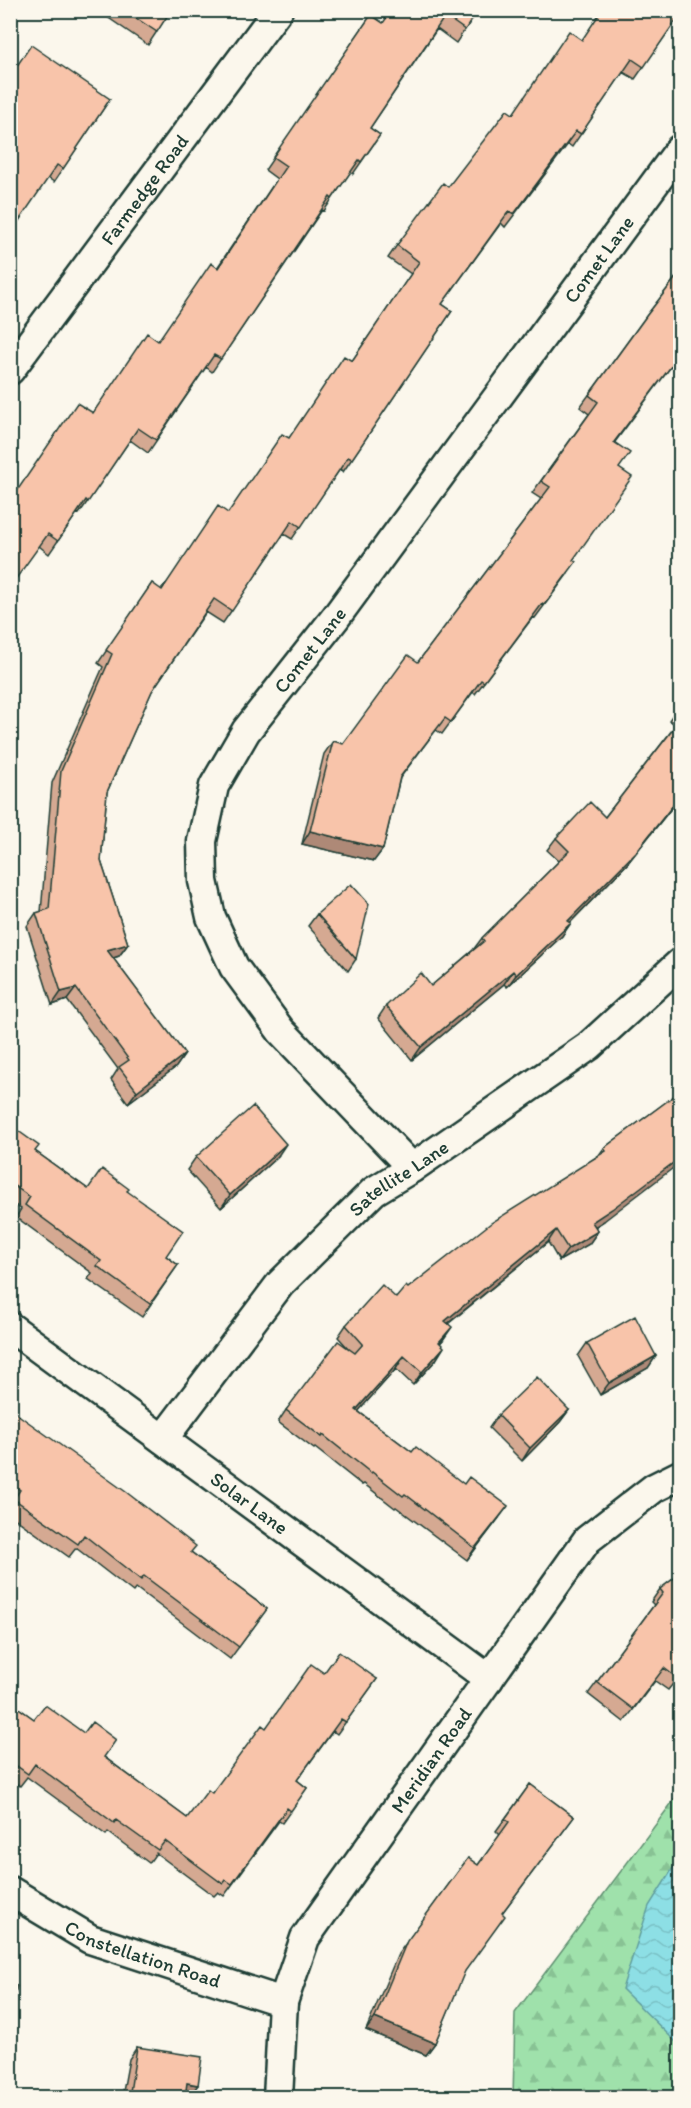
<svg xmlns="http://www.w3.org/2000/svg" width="691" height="2108" font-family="Itim,sans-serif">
<defs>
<pattern id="forest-firs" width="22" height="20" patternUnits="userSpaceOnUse" patternTransform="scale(1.5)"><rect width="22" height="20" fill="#9fe1ab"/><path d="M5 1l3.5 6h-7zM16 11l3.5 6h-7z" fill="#88c294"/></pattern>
<pattern id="water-waves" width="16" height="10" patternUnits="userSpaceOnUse" patternTransform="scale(1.5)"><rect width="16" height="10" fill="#8ddfe5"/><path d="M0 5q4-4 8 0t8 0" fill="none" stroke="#79c0c5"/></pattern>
</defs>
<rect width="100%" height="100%" fill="#fbf7ec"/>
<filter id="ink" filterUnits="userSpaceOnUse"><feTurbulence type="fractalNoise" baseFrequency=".0167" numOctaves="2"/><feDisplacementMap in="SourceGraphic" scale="12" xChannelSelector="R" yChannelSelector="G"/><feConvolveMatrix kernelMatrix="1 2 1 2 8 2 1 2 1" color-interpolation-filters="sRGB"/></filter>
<g filter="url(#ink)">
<!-- forest -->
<path fill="url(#forest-firs)" stroke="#5f8f70" stroke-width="1.5" d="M680,1792V2097L513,2098L515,2013Z"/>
<!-- water -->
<path fill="url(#water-waves)" stroke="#619e9e" stroke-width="1.5" d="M680,1857V2046L622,1989L649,1906Z"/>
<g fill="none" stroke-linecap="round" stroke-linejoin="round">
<defs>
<g id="street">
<path id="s1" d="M10,370L278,10"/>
<path id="s2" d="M412,1168L281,1031L234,967L211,917L203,881L202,841L214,786L246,731L336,617L680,149"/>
<path id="s3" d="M10,1327L489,1679"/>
<path id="s4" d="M163,1439L280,1284L374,1191L412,1168L589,1046L680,963"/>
<path id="s5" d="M10,1891L90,1939L283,2002"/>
<path id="s6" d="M278,2098L283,2002L305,1938L587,1540L654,1488L680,1475"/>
</g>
</defs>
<!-- street casing -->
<use href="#street" stroke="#1f3d34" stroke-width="33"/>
<!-- street -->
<use href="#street" stroke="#fbf7ec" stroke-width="28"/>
</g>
<!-- wall -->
<path fill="#d5a992" stroke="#1f3d34" stroke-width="1.5" d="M97,10H171L148,45Z
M478,10L456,43L437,29L370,128L380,135L353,174L350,172L324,211L322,210L212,372L206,367L148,453L130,440L79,514L77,513L49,554L39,546L93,413L158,341L217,268L277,179L265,170L371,15L383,23Z
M681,13L635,79L623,72L572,147L568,144L505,227L501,223L442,304L452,311L343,472L340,469L292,539L284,534L223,623L206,612L152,691L107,792L101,861L128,944L119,956L113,958L185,1054L176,1067L128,1103L111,1080L118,1069L67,1000L52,1005L27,926L36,913L41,912L52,783L103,667L98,663L152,583L161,590L228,513L352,361L411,274L388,258L397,245L513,114L582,40Z
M10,75L110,99L54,182L48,178Z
M681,271V359L678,357L615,442L619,468L573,560L567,575L535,618L533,617L475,694L473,692L442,734L436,730L400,778L383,849L374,861L302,844L324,754L333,741L343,744L418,662L541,499L532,493L589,414L580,407L647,315Z
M681,703V796L627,864L570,923L562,936L507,987L504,984L412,1060L378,1018L386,1006L431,986L473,950L482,938L559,861L547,850L556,838L605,817L676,725L669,720Z
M317,914L356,959L348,971L308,926Z
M670,1099L604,1221L595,1227L598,1231L589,1244L559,1261L548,1242L448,1324L443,1340L440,1343L436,1360L413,1385L396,1369L358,1411L499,1518L467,1560L396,1507L395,1508L364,1484L362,1485L315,1448L314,1449L278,1422L286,1410L348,1348L338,1337L346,1325L396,1298L408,1288L599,1155L604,1148Z
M10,1125L35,1151L88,1189L127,1191L166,1256L178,1265L142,1317L88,1279L92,1273L16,1217L21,1209L10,1202Z
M278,1156L221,1208L187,1170L196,1157Z
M681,1300V1320L676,1307Z
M587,1343L656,1356L648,1368L600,1395L578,1356Z
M10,1409L191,1552L267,1609L230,1659L136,1588L133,1592L76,1548L69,1557L10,1515V1504L11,1503L10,1502Z
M569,1410L560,1422L522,1461L489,1428L498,1415Z
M681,1573V1674L668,1690L655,1681L624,1722L588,1694L654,1605L651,1602L660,1589Z
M324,1673L377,1679L337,1734L333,1731L297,1780L307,1788L282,1823L279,1821L224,1896L218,1892L214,1896L156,1853L149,1863L108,1832L106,1835L27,1777L20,1786L10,1780V1702L34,1719L104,1757L187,1818L212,1793L266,1728Z
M530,1784L574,1817L502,1913L464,1972L435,2043L426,2055L366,2030L398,1954L468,1858L478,1865L500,1835L496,1831Z
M137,2047L189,2097H122L129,2059Z"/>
<!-- shaded-wall -->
<path fill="#ae8977" stroke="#1f3d34" stroke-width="1.5" d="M681,795V796L627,864L560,933L568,921Z
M310,831L383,849L374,861L302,844Z
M571,923L562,936L507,987L516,975Z
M128,944L119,956L98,963L107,950Z
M513,971L504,984L412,1060L421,1047Z
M76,988L67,1000L52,1005L61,992Z
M185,1054L176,1067L128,1103L137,1091Z
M286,1144L278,1156L221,1208L230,1195Z
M681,1157V1162L604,1221L583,1234L592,1222Z
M556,1230L548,1242L436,1333L445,1321Z
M598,1231L589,1244L559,1261L568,1249Z
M452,1327L443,1340L430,1354L439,1342Z
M444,1347L436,1360L413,1385L422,1372Z
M404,1356L396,1369L348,1423L356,1410Z
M656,1356L648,1368L600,1395L609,1383Z
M569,1410L560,1422L522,1461L530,1448Z
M508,1506L499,1518L467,1560L475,1548Z
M375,2018L435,2043L426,2055L366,2030Z
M187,2083L198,2085L189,2097L178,2096Z
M130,2092L162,2097H126Z"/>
<!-- building -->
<path fill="#f8c4aa" stroke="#1f3d34" stroke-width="1.5" d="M124,10H171L157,32Z
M392,10H478L465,30L445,16L370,128L380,135L361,162L359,160L332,199L330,197L221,359L214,355L156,440L138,428L88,502L86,500L58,541L48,534L10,587V501L77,403L93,413L147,333L158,341L211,263L218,268L286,166L273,157L371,15L383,23Z
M602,10H681V13L644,67L632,59L581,134L576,131L514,214L509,211L442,304L452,311L352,459L348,457L301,527L292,521L232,611L214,599L152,691L107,792L101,861L128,944L107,950L185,1054L137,1091L119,1067L129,1060L76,988L61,992L36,913L49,909L61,771L112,654L106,650L152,583L162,590L218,506L228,513L282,434L289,438L344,356L352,361L419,262L397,245L443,183L448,187L507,110L513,114L569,31L582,40Z
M31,45L110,99L63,169L57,165L10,234V76Z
M681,271V353L614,442L630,453L619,468L632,477L573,560L576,562L544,605L542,604L484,682L481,680L451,722L445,718L400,777L383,849L310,831L333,741L343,744L408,655L418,662L550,487L541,481L598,402L589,395L647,315Z
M10,595L17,599L10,609Z
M681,719V795L636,852L568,921L571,923L516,975L513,971L421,1047L386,1006L421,973L431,986L484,941L482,938L569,851L556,838L590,802L605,817Z
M351,884L369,904L356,959L317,914Z
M681,1090V1157L612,1209L592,1222L598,1231L568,1249L556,1230L445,1321L452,1327L439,1342L444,1347L422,1372L404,1356L356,1410L412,1452L416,1447L464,1484L469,1477L508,1506L475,1548L405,1494L403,1496L372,1472L371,1473L323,1435L322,1437L286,1410L338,1341L355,1353L363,1344L346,1325L382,1285L396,1298L406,1286L408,1288L491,1223L606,1151L604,1148L670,1099Z
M253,1106L286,1144L230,1195L196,1157Z
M10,1125L39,1146L35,1151L88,1189L102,1169L129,1189L127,1191L183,1231L166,1256L178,1265L150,1304L97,1266L101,1261L25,1205L30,1197L10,1183Z
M635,1316L656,1356L609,1383L587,1343Z
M537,1377L569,1410L530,1448L498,1415Z
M10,1409L126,1492L196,1546L191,1552L267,1609L239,1647L144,1576L141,1580L84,1535L78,1544L14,1499L20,1490L10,1483Z
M681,1573V1673L677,1678L664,1668L633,1709L597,1682L663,1593L660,1589Z
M339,1652L377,1679L346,1722L341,1719L297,1780L307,1788L291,1811L287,1808L232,1884L226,1880L223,1884L165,1841L158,1850L116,1820L114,1823L35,1764L28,1774L10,1761V1702L34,1719L45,1705L84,1733L92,1722L116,1740L104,1757L187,1818L208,1790L212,1793L262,1725L266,1728L311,1664L324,1673Z
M530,1784L574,1817L502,1913L505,1916L465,1971L435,2043L375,2018L407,1941L468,1858L478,1865L509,1822L505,1819Z
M10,1968L13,1969L10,1978Z
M10,1984L17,1986L10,2012Z
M137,2047L202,2057L198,2085L187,2083L185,2097H162L130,2092Z
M10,2094L18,2096V2097H10Z"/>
</g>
<g text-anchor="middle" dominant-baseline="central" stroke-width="4.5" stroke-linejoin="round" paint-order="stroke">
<!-- street labels -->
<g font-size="20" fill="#1f3d34" stroke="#fbf7ec">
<text stroke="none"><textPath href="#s1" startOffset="225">Farmedge Road</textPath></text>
<text stroke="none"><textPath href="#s2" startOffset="1110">Comet Lane</textPath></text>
<text stroke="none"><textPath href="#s2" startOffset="624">Comet Lane</textPath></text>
<text stroke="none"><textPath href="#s4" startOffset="354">Satellite Lane</textPath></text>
<text stroke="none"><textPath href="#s3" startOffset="297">Solar Lane</textPath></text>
<text stroke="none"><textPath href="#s6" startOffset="382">Meridian Road</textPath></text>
<text stroke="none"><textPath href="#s5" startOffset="148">Constellation Road</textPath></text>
</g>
</g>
<!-- margin -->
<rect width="691" height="2108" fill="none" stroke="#fbf7ec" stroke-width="36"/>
<rect x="18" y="18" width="655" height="2072" fill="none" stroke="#1f3d34" stroke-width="2" filter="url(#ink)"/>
</svg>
